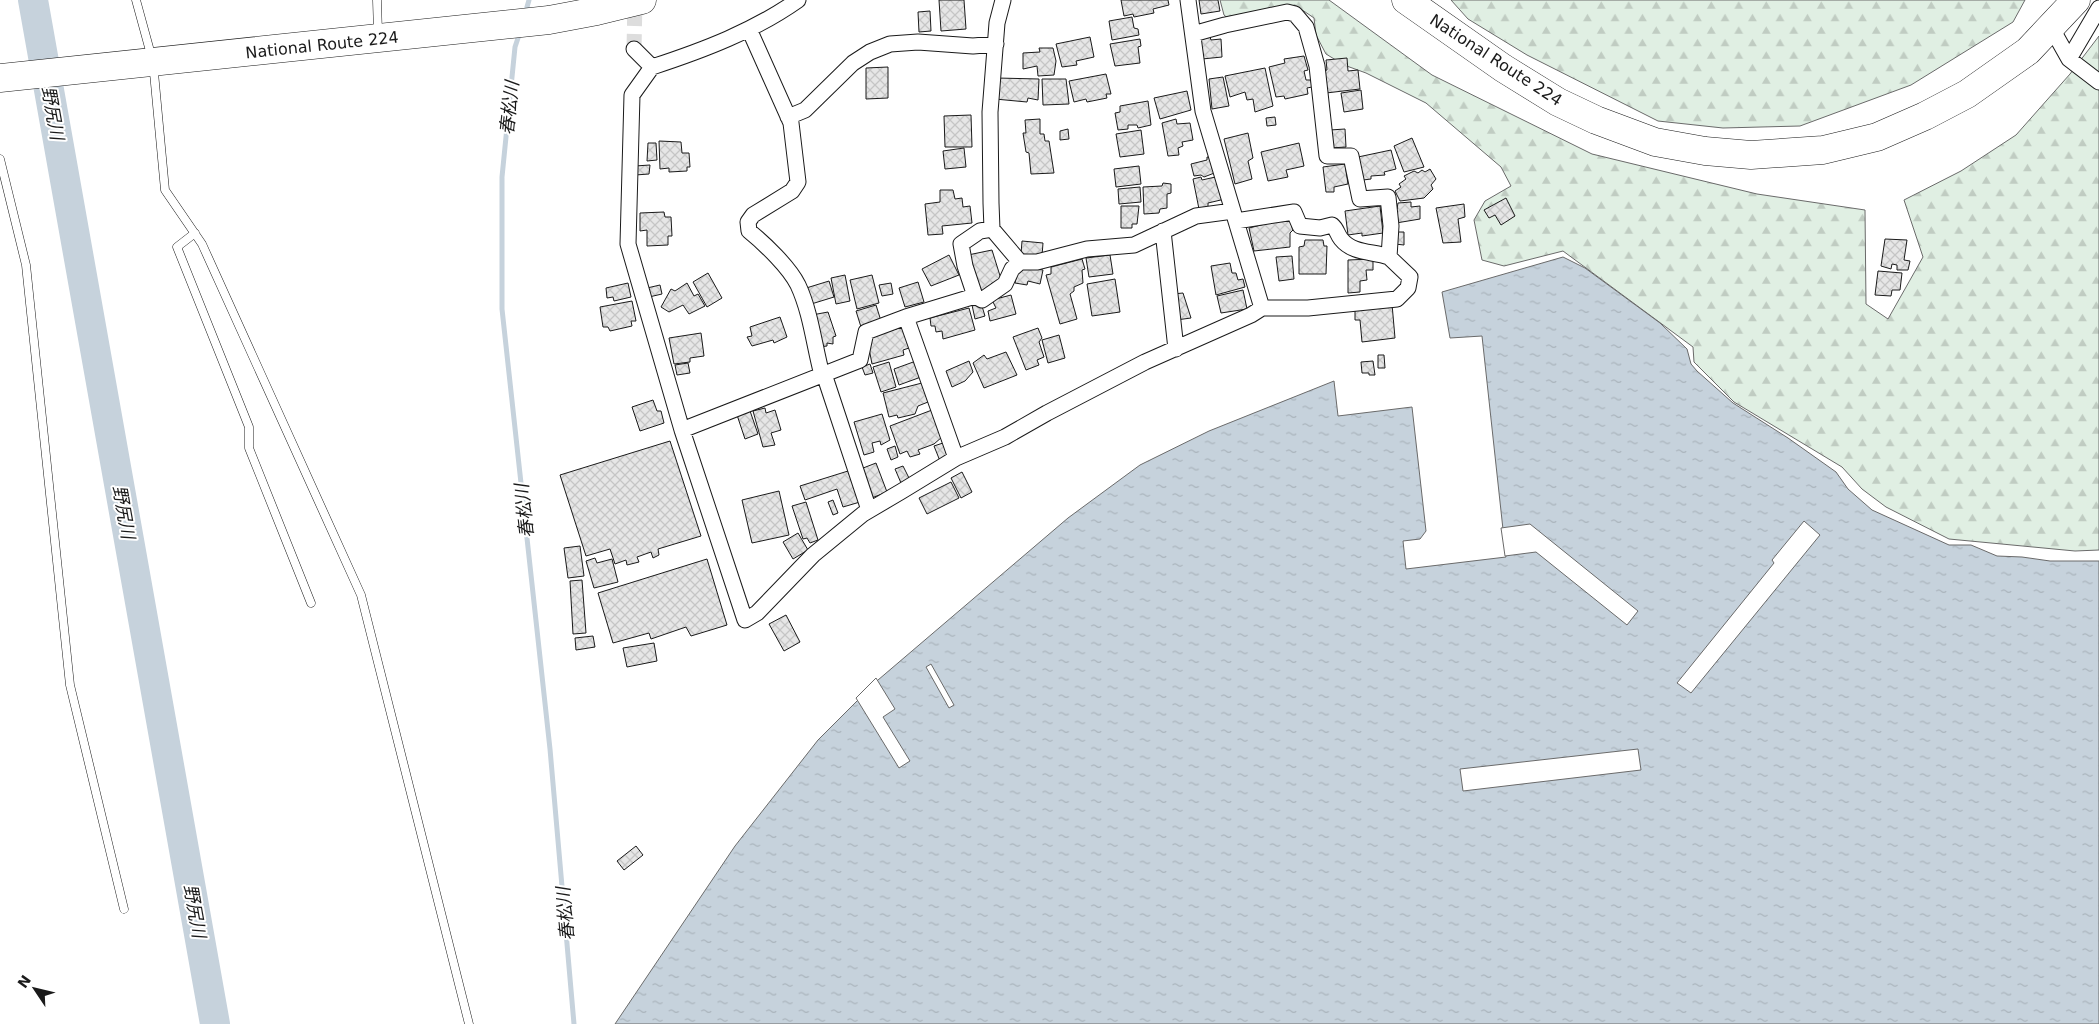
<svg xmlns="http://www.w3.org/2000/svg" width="2099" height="1024" font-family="'DejaVu Sans','Noto Sans JP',sans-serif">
<defs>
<pattern id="forest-firs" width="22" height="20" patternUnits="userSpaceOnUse" patternTransform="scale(1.25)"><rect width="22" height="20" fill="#e0efe3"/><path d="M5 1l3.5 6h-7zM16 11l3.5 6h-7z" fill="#c0ccc2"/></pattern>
<pattern id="water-ripples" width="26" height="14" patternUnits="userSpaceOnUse" patternTransform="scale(1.25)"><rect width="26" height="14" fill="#c6d2dc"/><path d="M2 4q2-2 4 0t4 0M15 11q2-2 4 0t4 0" fill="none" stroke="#aab4bc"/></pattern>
<pattern id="building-cross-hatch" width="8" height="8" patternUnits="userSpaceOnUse" patternTransform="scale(1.25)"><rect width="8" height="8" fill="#e6e6e6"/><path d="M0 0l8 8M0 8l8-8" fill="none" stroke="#c5c5c5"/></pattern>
</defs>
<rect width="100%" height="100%" fill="#fff"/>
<!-- forest -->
<path fill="url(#forest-firs)" stroke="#6a6a6a" d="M1220,0H1329L1432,75L1592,154L1757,194L1865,210L1866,304L1888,319L1923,257L1904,200L1961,171L2016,135L2070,74L2099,36V550L2075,551L1949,539L1886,507L1862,489L1842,467L1734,402L1694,362L1693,347L1563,251L1504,266L1482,260L1474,220L1485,201L1511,186L1501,167L1426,103L1366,73L1344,65L1326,54L1316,35L1314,18L1295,5L1230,20L1224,15Z
M1451,0H2025L2013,22L1911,85L1800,126L1723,128L1658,121L1527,55L1468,19Z"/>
<!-- water -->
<path fill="url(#water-ripples)" stroke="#6a6a6a" d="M1563,257L1585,268L1660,323L1687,349L1691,364L1697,371L1733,403L1788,438L1836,472L1848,489L1872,510L1949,545H1971L1997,556L2022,557L2050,561H2099V1024H615L735,846L818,740L878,680L1068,518L1140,465L1209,431L1334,381L1338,416L1412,407L1426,531L1420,539L1403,541L1406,569L1506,557L1482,336L1450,338L1442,292Z"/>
<!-- pier -->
<path fill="#fff" stroke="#6a6a6a" d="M1804,521L1820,535L1691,693L1677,683L1774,563L1772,560Z
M1530,524L1638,611L1627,625L1536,552L1505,556L1501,528Z
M931,664L954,705L949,708L926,667Z
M876,678L895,709L883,717L910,761L899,768L856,698Z
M1638,749L1641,770L1463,791L1460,769Z"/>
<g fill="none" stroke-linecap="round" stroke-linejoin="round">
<!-- stream -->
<path stroke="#c6d2dc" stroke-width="5" d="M525,14L529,0
M520,32L515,47L502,177V309L550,749L574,1024"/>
<!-- river -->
<path stroke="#c6d2dc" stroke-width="30" d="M33,0L215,1024"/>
</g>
<!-- building -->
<path fill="url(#building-cross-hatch)" stroke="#1a1a1a" d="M939,0H964L966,29L941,31Z
M1121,0H1168L1169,5L1153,9L1154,13L1134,17L1133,14L1124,16Z
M1199,0H1218L1220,11L1201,14Z
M930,11L931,31L919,32L918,12Z
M1132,17L1134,28L1138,29L1139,35L1112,40L1109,21Z
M1090,37L1094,57L1076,61L1077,65L1062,67L1056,44Z
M1210,37L1211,40L1221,39L1222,57L1202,59L1200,40Z
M1140,39L1141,46L1138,47L1140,63L1115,66L1110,44Z
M1039,48H1053L1056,61L1054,75L1038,76L1037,66L1023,69V53L1040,52Z
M1304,56L1308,70L1304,71L1306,80H1311L1312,87L1307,88L1308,94L1285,99L1284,96L1276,97L1269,67L1285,63L1284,59Z
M1347,58L1348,71L1358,70L1360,89L1326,93L1323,71L1327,70L1326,60Z
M888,67V98L866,99V68Z
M1265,68L1273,106L1255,112L1253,99L1247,100L1245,92L1230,97L1225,76Z
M1106,74L1111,94H1106L1107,98L1087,102L1086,99L1074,102L1069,81Z
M1223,77L1229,106L1212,109L1209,79Z
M997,78L1039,79L1038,100L1028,98L1027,102L995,99Z
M1042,79H1066L1069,104L1043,105Z
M1361,90L1363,109L1344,112L1341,93Z
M1187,91L1191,110L1160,119L1154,98Z
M1148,101L1151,125L1138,128L1137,125H1128V129L1118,130L1115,113L1120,112V106Z
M971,115L972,147H945L944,116Z
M1275,117L1276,125L1267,126L1266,118Z
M1040,119V134H1044L1045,141H1049L1054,173L1031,174L1029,153L1026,152L1023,133H1026L1025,120Z
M1176,119L1177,124L1190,123L1193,140L1182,142L1183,146L1178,148L1179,155L1168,156L1162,123Z
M1068,129L1069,139L1060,140V131Z
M1345,129L1346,147L1330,148V130Z
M1141,130L1144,154L1120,157L1116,134Z
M1248,133L1253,158L1248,161L1252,179L1235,184L1224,139Z
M1412,138L1424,167L1404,172L1394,146Z
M659,141L681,142L682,153H689L690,167H687V171L669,172V168L660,169Z
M648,143H656L657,160L647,161Z
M1299,143L1304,166L1286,170L1288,177L1268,181L1261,152Z
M964,148L966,167L945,169L943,151Z
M1391,150L1396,169L1384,172L1385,175L1371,176V179L1363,180L1358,157Z
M1207,157H1213L1217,172L1204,177L1201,175L1194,176L1191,164L1207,160Z
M1345,164L1348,184L1334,187V192H1326L1323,167Z
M650,165L649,174L635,175V166Z
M1139,166L1141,184L1116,187L1114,169Z
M1430,169L1436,179L1431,185L1433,189L1424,198L1400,201L1395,191L1401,187L1399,184L1406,179L1404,176L1414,171L1418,173L1422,170L1425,172Z
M1220,176L1225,199L1208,203V207L1199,209L1193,179L1201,177L1202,180Z
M1163,183L1171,184V193L1167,194V208L1160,209L1159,213L1144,214L1143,187L1162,186Z
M1140,187L1141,202L1119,204L1118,189Z
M940,190H953L955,199L962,198L963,207L970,206L972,223L942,226L943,234L928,235L925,204L940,202Z
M1506,198L1515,216L1501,225L1495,215L1489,218L1484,210Z
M1411,202V207L1420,206V219L1396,223L1394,211L1397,209L1398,203Z
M1464,204L1465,217L1458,219L1461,242L1443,243L1436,208Z
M1121,206H1139L1137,224H1132V228H1121Z
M1380,206L1383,233L1362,236V233L1348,235L1345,211Z
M664,212L665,217H671L672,236H668V245L647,246V230L640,231V213Z
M1289,218L1293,230L1290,233V247L1254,251L1249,228Z
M1395,232H1404V245L1395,244Z
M1885,239L1907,240L1904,260L1910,261L1908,270H1897V265L1892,264L1891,269L1881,266Z
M1305,240H1323L1324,246H1327L1326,274H1299V247L1304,246Z
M1022,241L1043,243L1042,256L1021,254Z
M992,250L1001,279L991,284L993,290L981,295L968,255Z
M949,255L959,275L931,286L922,269Z
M1110,255L1113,274L1089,277L1086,258Z
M1292,256L1294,279L1279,281L1276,257Z
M1082,259L1085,269L1082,270L1083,283L1074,287V291L1070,294L1077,319L1060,324L1046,275L1051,274V267Z
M1373,259V270H1366L1367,280L1360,281V292L1348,293V260Z
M1230,263L1232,273H1236L1238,280L1243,279L1245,287L1216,295L1211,266Z
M1019,266L1043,270L1040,284L1028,281L1027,285L1015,283Z
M1878,271L1902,273L1900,290H1892L1891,296L1875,295Z
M708,273L722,298L707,307L693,282Z
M845,275L850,301L836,304L831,278Z
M872,275L879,303L857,309L850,280Z
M1115,279L1120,312L1092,316L1087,284Z
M829,281L834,297L808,305L803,289Z
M918,282L924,302L905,307L899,288Z
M628,283L631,297L614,301L613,297L607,298L606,288Z
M687,283L694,296L698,294L705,306L689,314L683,305L669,312L661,307L671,289L675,291Z
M891,283L893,294L882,296L879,285Z
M660,285L662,294L649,297L647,288Z
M1243,290L1247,309L1221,313L1217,296Z
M1183,293L1191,318L1176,320L1173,294Z
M1011,295L1016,314L990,321L988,311L996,308L992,300Z
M632,301L636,321H631L632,326L610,331L608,327H603L600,307Z
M981,303L985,316L975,319L972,305Z
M1392,304L1395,338L1362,342L1360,320H1355V309Z
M876,305L881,321L861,327L856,311Z
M969,308L975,330L943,339L942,331L936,332L935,326H931L930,318Z
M828,312L836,336L833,337V344L827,343V346L819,347L812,315Z
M780,317L787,337L774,343L773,340L752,346L747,337L752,336L750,327Z
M905,326L912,347L903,350L904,355L872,364L868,343L872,337Z
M1038,328L1042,338L1039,342L1044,357L1037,360L1039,365L1026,370L1013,337Z
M701,333L704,356L690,358V362L674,364L669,338Z
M1059,335L1065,358L1048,363L1042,340Z
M1006,352L1017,375L984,388L973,363L984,355L987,359Z
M1378,355H1384L1385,368H1378Z
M916,361L921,377L899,385L894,369Z
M969,361L973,372L965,381L952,387L946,371Z
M1373,361L1375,375H1369V373H1362L1361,362Z
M889,362L896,387L881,392L873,367Z
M688,363L690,373L677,375L675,365Z
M870,364L873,373L865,375L862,367Z
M922,383L928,402L918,406L915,414L898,418L897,415L889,417L883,393Z
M653,400L657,411H661L664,423L640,431L632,407Z
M749,408L758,434L745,439L736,412Z
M765,408L766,413L775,410L781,430L771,433L775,445L763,447L753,411Z
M932,410L942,437L934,444L918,450L920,454L910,457L907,451L900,454L890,426Z
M882,414L890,440L881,445L880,441L872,443L874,452L864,455L854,422Z
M670,441L701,536L658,549L659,555L653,558L651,552L637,557L639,562L627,565L626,560L615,564L610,549L586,556L560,475Z
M943,443L948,458L940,461L934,446Z
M895,446L898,457L891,460L887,449Z
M876,463L887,492L869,499L858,470Z
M903,466L910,480L901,483L895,469Z
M848,471L860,502L843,507L837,489L805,500L800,486Z
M962,472L972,492L961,498L951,478Z
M951,482L959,498L927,514L919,498Z
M779,491L789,535L752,543L742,500Z
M833,500L838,513L833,515L828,502Z
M806,502L818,540L810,543L807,538L803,539L792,506Z
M798,533L808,550L793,559L783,542Z
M580,546L584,576L568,578L564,548Z
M595,558L597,563L612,559L618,582L594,588L586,561Z
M707,559L727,625L691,636L686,627L651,639L649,633L613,643L598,593Z
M582,580L586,633L573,634L570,581Z
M786,615L800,642L784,651L769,624Z
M593,636L595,647L576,650L575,638Z
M654,643L657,661L627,667L623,648Z
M636,846L643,855L624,870L617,861Z"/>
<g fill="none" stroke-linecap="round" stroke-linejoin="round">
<!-- street-tunnel -->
<path stroke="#ddd" stroke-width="15" stroke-dasharray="15 8" stroke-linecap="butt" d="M634,49L635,0"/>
<defs>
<path id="lane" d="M136,0L153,62L165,190L202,244L361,595L469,1024
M377,0L378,33
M0,159L26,265L70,685L124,909
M195,233L177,247L249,427V448L311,603"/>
<path id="street" d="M1003,0L997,23L990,112L991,203L992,229L1020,262
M1188,0L1203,111L1262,308H1308L1397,299L1408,288L1410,277L1389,257L1391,226L1388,197L1360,199L1351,156H1327L1317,66L1306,27L1295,14L1287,12L1225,25L1193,34
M2051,27L2069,59L2099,82
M749,29L791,123L798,182L792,191L753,215L748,222L749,231C765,244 789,267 798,285C811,313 814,345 822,375
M634,49L652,67C704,50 754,31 798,0
M2069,59L2099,8
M652,67L632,95L628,244L682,430L745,620L757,613L813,555L863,514L902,491L956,458L1005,437L1047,413L1145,362L1251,315L1262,308
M788,117L805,110L853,63L870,52L890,44L918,42L973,46L996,44
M1236,221L1294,212L1300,226L1320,228L1332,225C1337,229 1337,234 1341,239C1353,254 1373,251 1389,257
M1163,231L1176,349
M975,296L965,266L961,244L980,231L992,229
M906,317L956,458
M824,374L869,510
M682,430L860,360L866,332L906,317L975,296L982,300L1005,284L1012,269L1020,262H1037L1087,249L1134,245L1196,216L1233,211"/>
<path id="highway" d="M1406,0L1503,68L1558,102L1596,120L1655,142L1705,151L1751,155L1823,150L1877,137L1925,116L1967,94L2028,51L2076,0
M0,78L549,20L597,11L642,0"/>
</defs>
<!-- lane casing -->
<use href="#lane" stroke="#1a1a1a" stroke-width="9"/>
<!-- street casing -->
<use href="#street" stroke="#1a1a1a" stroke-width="17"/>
<!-- highway casing -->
<use href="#highway" stroke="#1a1a1a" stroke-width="29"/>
<!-- lane -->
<use href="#lane" stroke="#fff" stroke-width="8"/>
<!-- street -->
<use href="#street" stroke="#fff" stroke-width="15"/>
<!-- highway -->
<use href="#highway" stroke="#fff" stroke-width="28"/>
</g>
<g text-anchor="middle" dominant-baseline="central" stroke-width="4" stroke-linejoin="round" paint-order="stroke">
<!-- street labels -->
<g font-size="16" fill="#1a1a1a" stroke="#fff">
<text transform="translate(322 45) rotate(-6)">National Route 224</text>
<text transform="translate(1496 60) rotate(33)">National Route 224</text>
</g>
<!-- water labels -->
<g font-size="18" font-style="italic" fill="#1a1a1a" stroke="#fff">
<text transform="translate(509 108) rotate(-84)">春松川</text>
<text transform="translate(53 113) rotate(80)">野尻川</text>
<text transform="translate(524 511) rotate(-96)">春松川</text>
<text transform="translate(124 512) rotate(80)">野尻川</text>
<text transform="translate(195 911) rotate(80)">野尻川</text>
<text transform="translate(565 914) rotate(-95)">春松川</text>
</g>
</g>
<!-- north arrow -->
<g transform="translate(35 989) rotate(305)" stroke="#ffffff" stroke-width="4" paint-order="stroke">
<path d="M0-4L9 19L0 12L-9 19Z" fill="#1a1a1a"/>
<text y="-8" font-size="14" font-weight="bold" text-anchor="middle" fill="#1a1a1a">N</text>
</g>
</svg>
